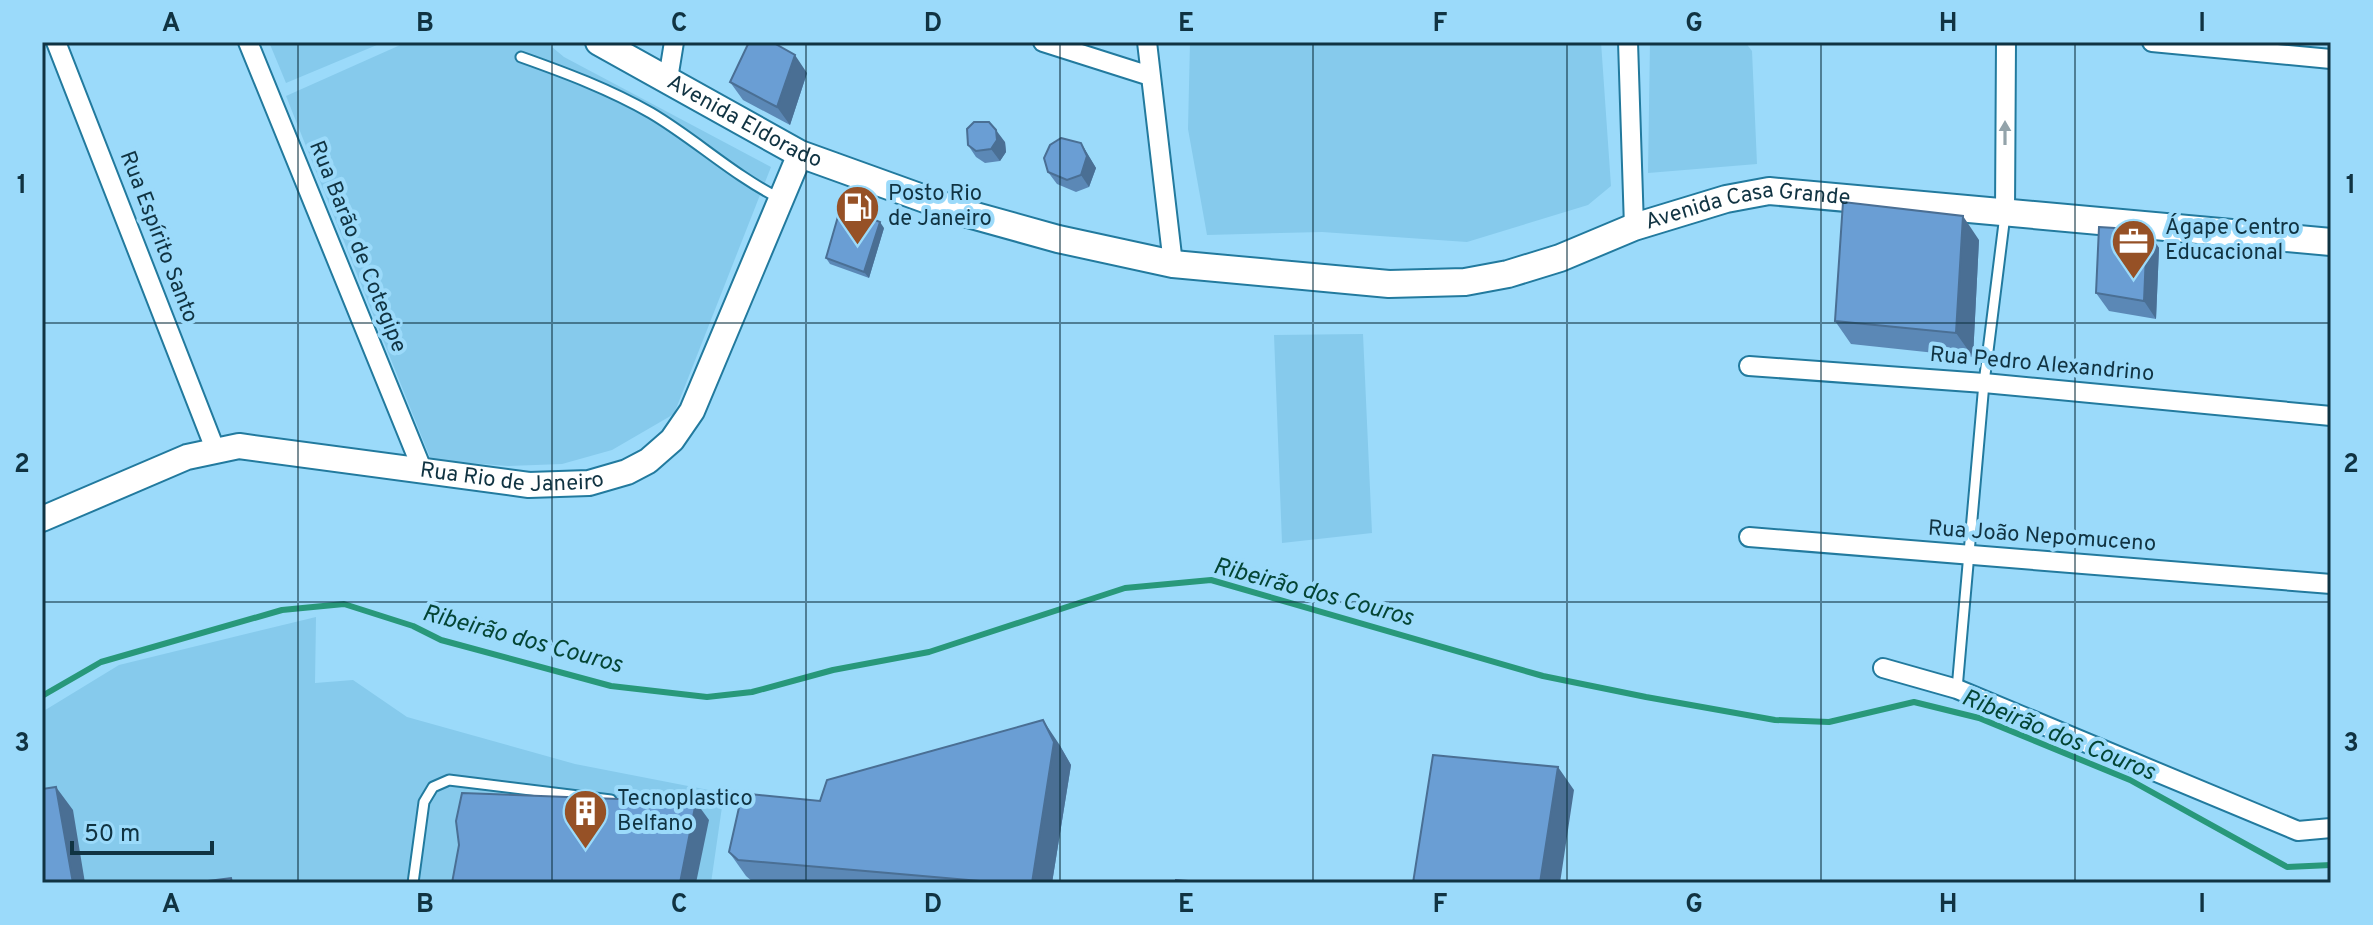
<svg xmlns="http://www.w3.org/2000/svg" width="2373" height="925" font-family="Overpass,sans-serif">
<rect width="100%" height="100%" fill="#9bdafa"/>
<!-- built -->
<path fill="#86caec" d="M269,42H384L286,83Z
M407,42H546L564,57L771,167L674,414L612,450L562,464L508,466L431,460L286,96Z
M1190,42H1601L1611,186L1588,205L1467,242L1322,232L1207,235L1188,129Z
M1650,42H1745L1752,51L1757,164L1648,173Z
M1363,334L1372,533L1282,543L1274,335Z
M316,617L315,683L353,680L407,717L575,764L724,793L711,883H42V712L119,665Z"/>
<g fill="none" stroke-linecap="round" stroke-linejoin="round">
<!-- stream -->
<path stroke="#28987a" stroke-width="6" d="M42,696L101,662L282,610L344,604L413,626L441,640L611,686L707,697L752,692L833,670L929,652L1125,588L1211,580L1543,676L1646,697L1775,720L1829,722L1914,702L1979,718L2130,780L2287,867L2331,865"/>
<defs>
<path id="service" d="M521,57C566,73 609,89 651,113C695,139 733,175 779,198
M1957,689L1984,383L2005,215
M413,883L424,802L433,787L449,780L611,800"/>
<path id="minor" d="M56,42L215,449
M248,42L422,469
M1043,42L1150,76
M1147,42L1173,264
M1628,42L1634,227
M2152,42L2331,59
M668,79L674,42
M2005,211L2006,42
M1749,366L1984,383L2331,416
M1749,537L2331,584
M1883,668L1957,689L2298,831L2331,828"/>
<g id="tertiary">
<path id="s1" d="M42,519L187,457L239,446L529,485L589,483L627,472L648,461L672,440L692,411L800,154"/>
</g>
<g id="secondary">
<path id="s2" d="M599,42L800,154L961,212L1058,239L1173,264L1389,284L1465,282L1508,274L1560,258L1634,227L1726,199L1769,191L2331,242"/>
</g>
</defs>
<!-- service casing -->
<use href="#service" stroke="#227a9e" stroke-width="13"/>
<!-- minor casing -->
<use href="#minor" stroke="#227a9e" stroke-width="22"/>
<!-- tertiary casing -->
<use href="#tertiary" stroke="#227a9e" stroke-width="28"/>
<!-- secondary casing -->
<use href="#secondary" stroke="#227a9e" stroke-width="30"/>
<!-- service -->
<use href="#service" stroke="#fff" stroke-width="9"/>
<!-- minor -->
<use href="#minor" stroke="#fff" stroke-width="18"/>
<!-- tertiary -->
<use href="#tertiary" stroke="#fff" stroke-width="24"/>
<!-- secondary -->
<use href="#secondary" stroke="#fff" stroke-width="26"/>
</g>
<!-- wall -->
<path fill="#5b88b6" d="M807,73L790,125L743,100L730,82Z
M1005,142L1006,152L1000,161L985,163L976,157L968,145Z
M1081,143L1096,168L1089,187L1076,192L1057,184L1048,172Z
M884,228L869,278L830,264L826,258Z
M2147,230L2159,248L2156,319L2109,311L2096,293Z
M1979,240L1973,357L1851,344L1835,321Z
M1059,744L1071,765L1052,883H754L746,876L729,852L820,801Z"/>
<!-- shaded-wall -->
<path fill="#4a6f94" d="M795,55L807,73L790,125L777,107Z
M996,130L1005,142L1006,152L1000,161L991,149Z
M1081,143L1096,168L1089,187L1081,175Z
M1963,216L1979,240L1973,357L1956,333Z
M880,222L884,228L869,278L864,272Z
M2147,230L2159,248L2156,319L2144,301Z
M1043,720L1059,744L1071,765L1052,883H1032Z
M1558,767L1574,790L1560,883H1540Z
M56,787L73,810L85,883H73Z
M696,802L709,820L696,883H680Z"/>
<!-- building -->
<path fill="#6a9ed4" stroke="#4a6f94" stroke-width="2" d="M749,42H772L795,55L777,107L730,82Z
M974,122H989L996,130L997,140L991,149L976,151L968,145L967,129Z
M1061,138L1081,143L1087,156L1081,175L1067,180L1048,172L1044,158L1050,145Z
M1843,202L1963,216L1956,333L1835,321Z
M841,206L880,222L864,272L826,258Z
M2099,227L2147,230L2144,301L2096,293Z
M1043,720L1054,742L1032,883H1003L738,860L729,852L740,803L750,794L820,801L827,780Z
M1433,755L1558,767L1540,883H1413Z
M56,787L73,883H42V789Z
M462,793L696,802L680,883H452L459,845L456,821Z
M231,878L232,883H192Z
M1176,880L1213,883H1176Z"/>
<!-- one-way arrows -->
<defs><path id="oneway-solid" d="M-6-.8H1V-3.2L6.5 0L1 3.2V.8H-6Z" transform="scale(2)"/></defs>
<use fill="#93a3aa" href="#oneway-solid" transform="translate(2005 133) rotate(-90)"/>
<!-- grid -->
<path fill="none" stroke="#103342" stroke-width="2" stroke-opacity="0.55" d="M298,42V883M552,42V883M806,42V883M1060,42V883M1313,42V883M1567,42V883M1821,42V883M2075,42V883M42,323H2331M42,602H2331"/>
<!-- icons -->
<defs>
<symbol id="fuel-pin" viewBox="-11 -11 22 30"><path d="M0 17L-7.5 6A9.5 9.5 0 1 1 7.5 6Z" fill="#965126" stroke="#9bdafa"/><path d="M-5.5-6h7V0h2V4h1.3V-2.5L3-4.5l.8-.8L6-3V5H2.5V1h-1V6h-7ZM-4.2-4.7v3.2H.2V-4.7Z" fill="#fff"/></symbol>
<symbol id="office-pin" viewBox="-11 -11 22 30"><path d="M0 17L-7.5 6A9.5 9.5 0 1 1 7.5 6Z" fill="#965126" stroke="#9bdafa"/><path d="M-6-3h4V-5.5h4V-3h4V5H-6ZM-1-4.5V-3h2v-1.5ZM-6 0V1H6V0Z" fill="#fff"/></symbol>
<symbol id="building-pin" viewBox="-11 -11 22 30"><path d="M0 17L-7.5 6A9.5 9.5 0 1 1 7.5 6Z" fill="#965126" stroke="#9bdafa"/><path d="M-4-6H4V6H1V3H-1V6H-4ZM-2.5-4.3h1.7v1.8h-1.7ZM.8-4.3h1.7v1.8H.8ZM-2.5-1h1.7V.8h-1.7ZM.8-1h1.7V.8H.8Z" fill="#fff"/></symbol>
</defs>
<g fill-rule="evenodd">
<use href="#fuel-pin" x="832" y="182" width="51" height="69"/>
<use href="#office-pin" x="2108" y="216" width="51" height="69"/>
<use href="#building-pin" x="560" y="786" width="51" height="69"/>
</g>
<g text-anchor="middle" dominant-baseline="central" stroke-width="8" stroke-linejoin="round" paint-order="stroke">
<!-- street labels -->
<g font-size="22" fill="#103342" stroke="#9bdafa">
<text stroke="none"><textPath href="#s2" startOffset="166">Avenida Eldorado</textPath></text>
<text stroke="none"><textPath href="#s2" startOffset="1208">Avenida Casa Grande</textPath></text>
<text transform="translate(158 237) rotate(69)">Rua Espírito Santo</text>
<text transform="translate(357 247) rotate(68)">Rua Barão de Cotegipe</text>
<text transform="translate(2042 365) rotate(5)">Rua Pedro Alexandrino</text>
<text stroke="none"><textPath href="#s1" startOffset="486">Rua Rio de Janeiro</textPath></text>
<text transform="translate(2042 537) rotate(4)">Rua João Nepomuceno</text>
</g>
<!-- poi labels -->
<g font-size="22" fill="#103342" stroke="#9bdafa" text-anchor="start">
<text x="888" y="194">Posto Rio<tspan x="888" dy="25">de Janeiro</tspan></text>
<text x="2165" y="228">Ágape Centro<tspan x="2165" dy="25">Educacional</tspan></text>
<text x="617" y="799">Tecnoplastico<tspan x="617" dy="25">Belfano</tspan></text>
</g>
<!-- water labels -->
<g font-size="24" font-style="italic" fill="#044535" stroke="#9bdafa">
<text transform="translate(1313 593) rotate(15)">Ribeirão dos Couros</text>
<text transform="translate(522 640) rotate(15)">Ribeirão dos Couros</text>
<text transform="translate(2058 736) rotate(22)">Ribeirão dos Couros</text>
</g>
</g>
<!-- border -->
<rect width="2373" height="925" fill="none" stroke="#9bdafa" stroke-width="88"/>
<!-- scale -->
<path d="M72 841v12h140v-12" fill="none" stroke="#103342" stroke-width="4"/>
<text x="84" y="841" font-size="24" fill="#103342" stroke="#9bdafa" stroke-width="6" paint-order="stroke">50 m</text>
<rect x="44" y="44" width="2285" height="837" fill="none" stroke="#103342" stroke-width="3"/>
<g font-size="26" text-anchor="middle" font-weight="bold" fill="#103342">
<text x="171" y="31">A</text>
<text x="425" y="31">B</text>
<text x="679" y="31">C</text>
<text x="933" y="31">D</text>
<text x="1186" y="31">E</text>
<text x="1440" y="31">F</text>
<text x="1694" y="31">G</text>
<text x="1948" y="31">H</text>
<text x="2202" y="31">I</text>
<text x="22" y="193">1</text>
<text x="2351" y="193">1</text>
<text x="22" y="472">2</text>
<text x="2351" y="472">2</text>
<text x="22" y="751">3</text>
<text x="2351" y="751">3</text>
<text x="171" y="912">A</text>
<text x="425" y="912">B</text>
<text x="679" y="912">C</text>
<text x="933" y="912">D</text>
<text x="1186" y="912">E</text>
<text x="1440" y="912">F</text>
<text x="1694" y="912">G</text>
<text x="1948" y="912">H</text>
<text x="2202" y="912">I</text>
</g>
</svg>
